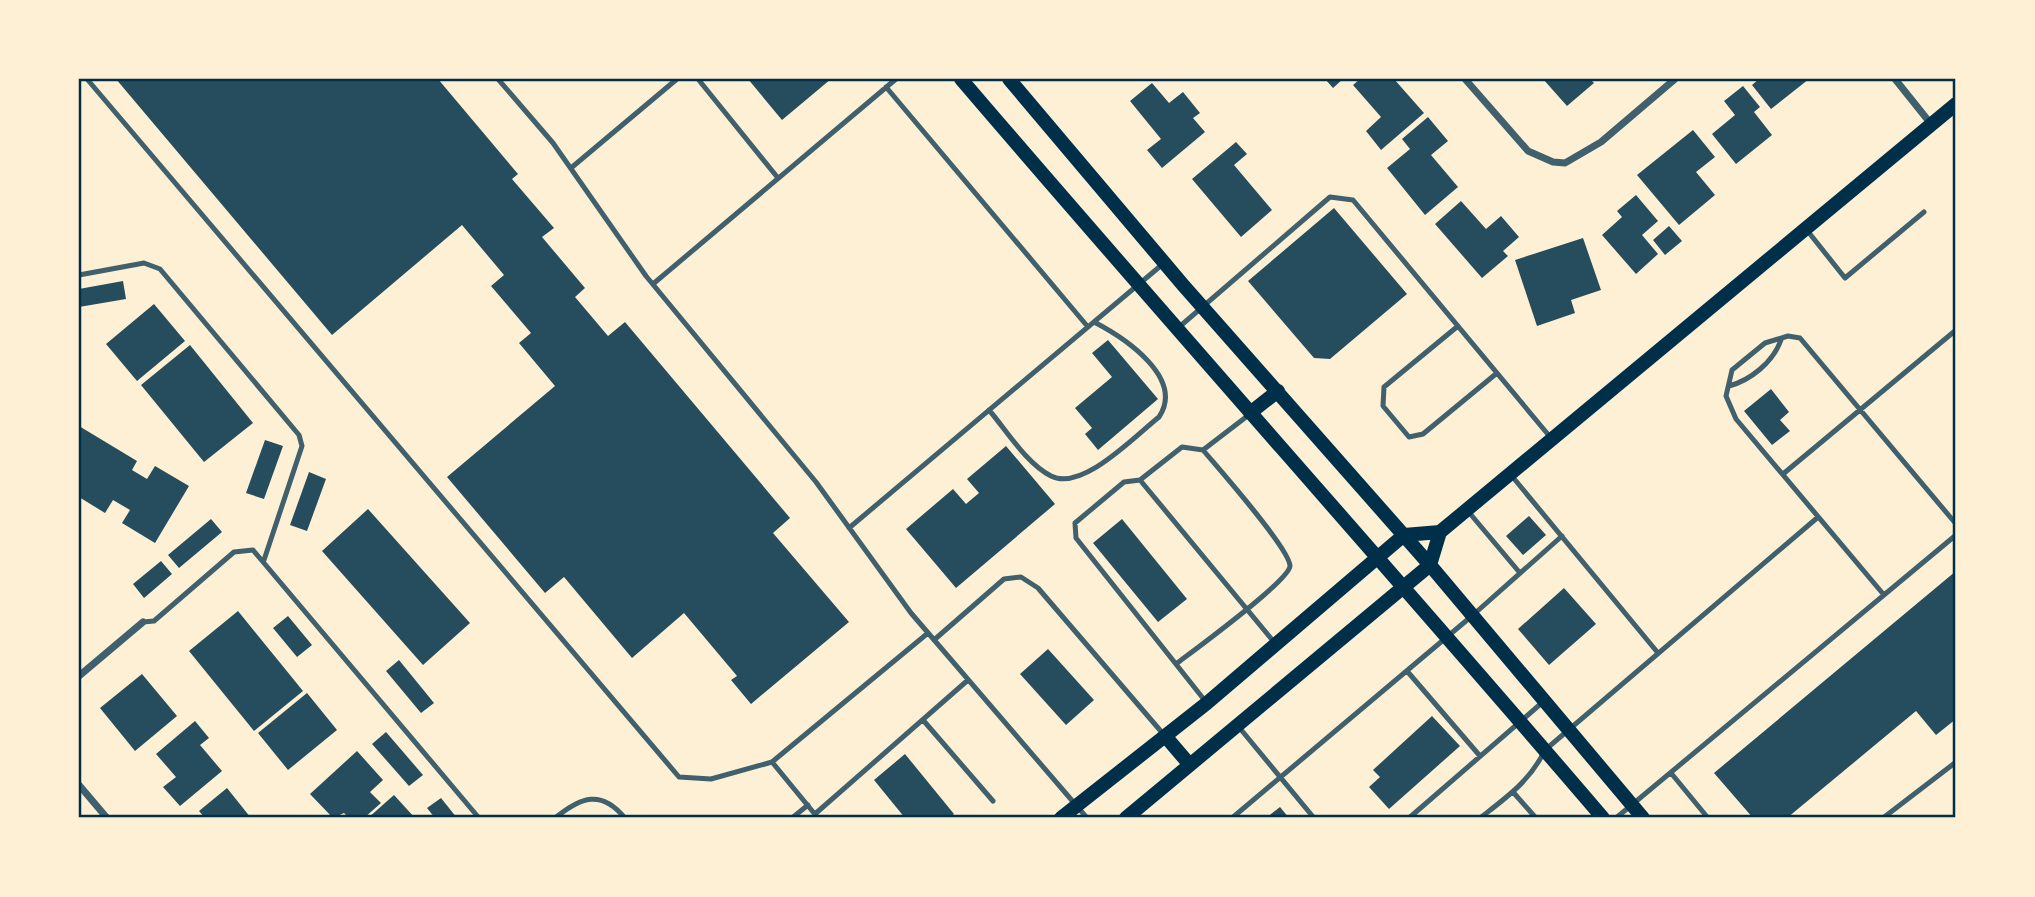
<svg xmlns="http://www.w3.org/2000/svg" width="2035" height="897" font-family="Raleway,sans-serif">
<rect width="100%" height="100%" fill="#fdf0d5"/>
<!-- building -->
<path fill="#264d5e" d="M116,79H438L518,174L512,179L554,228L542,237L585,288L575,297L608,336L625,322L790,518L773,533L849,622L751,704L731,680L737,676L684,613L632,658L564,577L545,593L447,477L555,386L519,343L531,333L491,286L504,275L462,225L332,335Z
M748,79H831L782,120Z
M1325,79H1343L1333,88Z
M1360,79H1394L1424,113L1381,150L1366,131L1381,117L1353,85Z
M1543,79H1590L1594,83L1567,106Z
M1759,79H1809L1771,109L1752,85Z
M1152,83L1169,103L1183,92L1200,113L1193,118L1205,132L1162,168L1147,150L1161,139L1130,101Z
M1743,86L1760,107L1754,112L1772,135L1736,164L1712,134L1735,115L1724,101Z
M1428,117L1448,141L1431,155L1458,187L1425,215L1387,168L1410,149L1402,139Z
M1693,130L1715,157L1696,172L1715,195L1679,225L1637,175Z
M1236,142L1247,154L1234,165L1272,210L1241,237L1192,179Z
M1636,195L1658,221L1642,235L1658,254L1636,274L1602,235L1622,217L1617,211Z
M1461,201L1486,229L1501,216L1519,237L1503,251L1508,256L1482,278L1435,224Z
M1334,208L1407,294L1330,359L1314,358L1248,281Z
M1669,226L1682,241L1665,255L1653,240Z
M1583,238L1601,290L1571,300L1575,313L1537,326L1515,260Z
M123,281L126,299L79,307V289Z
M154,304L185,341L137,381L106,344Z
M1108,340L1158,399L1098,450L1085,434L1092,428L1075,408L1112,377L1092,353Z
M190,345L253,423L204,462L141,385Z
M1771,389L1789,412L1780,420L1790,431L1772,445L1744,411Z
M79,426L137,461L132,470L147,479L155,466L189,486L155,543L122,523L130,510L113,500L105,513L79,497Z
M265,440L283,446L264,499L246,493Z
M1006,446L1055,504L956,588L906,529L953,489L966,504L979,493L967,479Z
M309,472L326,479L307,531L290,525Z
M368,509L470,623L423,665L322,551Z
M1529,516L1546,535L1523,555L1506,536Z
M211,519L222,532L179,568L168,555Z
M1122,519L1187,599L1158,622L1093,543Z
M161,561L172,574L144,598L133,584Z
M1956,571V719L1936,735L1916,711L1787,818H1763L1760,815L1753,818L1714,773Z
M1564,588L1596,624L1549,665L1518,629Z
M238,611L303,691L254,731L189,651Z
M288,616L312,645L297,657L273,628Z
M1048,649L1094,700L1066,725L1020,674Z
M399,660L434,703L421,713L386,671Z
M142,674L177,716L135,751L100,708Z
M307,693L337,730L288,770L258,733Z
M1432,716L1460,746L1389,809L1369,787L1380,777L1373,770Z
M195,721L209,738L200,745L222,771L180,806L163,787L176,777L156,754Z
M386,732L423,775L409,786L372,744Z
M357,751L383,780L370,792L381,803L364,818H349L344,813L333,818L310,794Z
M905,754L954,814L949,818H905L874,780Z
M227,788L251,818H205L199,811Z
M394,795L415,818H368Z
M441,798L457,818H435L427,808Z
M1280,807L1289,818H1266Z"/>
<g fill="none" stroke-linecap="round" stroke-linejoin="round">
<!-- service -->
<path stroke="#3f606c" stroke-width="5" d="M87,79L679,777L711,779L772,762L818,818
M498,79L553,143L646,276L816,482L911,613L1087,818
M698,79L778,178
M886,87L1088,327
M571,168L677,79
M1806,229L1845,278L1924,212
M79,275L144,263L160,269L299,435L302,446L264,560
M653,284L896,79
M1458,326L1384,387L1383,406L1409,437L1423,434L1497,373
M1178,328L1330,197L1353,200L1551,438
M1729,386C1751,380 1773,362 1781,340
M989,410C1007,431 1026,463 1051,476C1082,492 1135,436 1159,417C1185,378 1125,338 1094,322
M1203,450L1250,414
M1783,474L1956,330
M1511,475L1658,653
M1140,480L1124,482L1075,523L1076,538L1206,702
M1467,510L1520,573
M849,528L1164,263
M1884,595L1736,419L1726,396L1732,370L1765,343L1788,336L1800,338L1956,524
M143,622L154,621L234,552L253,550L479,818
M934,640L1004,579L1021,577L1038,588L1165,736
M1176,664C1193,651 1289,581 1290,566C1290,549 1218,468 1203,450L1182,447L1140,480L1274,642
M1407,671L1480,756
M923,720L993,801
M1238,726L1314,818
M772,762L928,633
M1671,773L1708,818
M1513,792L1536,818
M815,814L968,680
M555,818C581,797 601,789 625,818
M792,818L808,805
M1232,818L1473,615L1562,536
M1409,818L1544,701
M1480,818C1507,797 1530,781 1545,750L1817,518
M1616,818L1956,535
M1883,818L1956,762"/>
<!-- minor -->
<path stroke="#3f606c" stroke-width="7" d="M1465,79L1528,151L1553,162L1565,163L1601,142L1675,79
M1895,79L1931,124
M79,676L143,622
M79,785L107,818"/>
<!-- secondary -->
<path stroke="#003049" stroke-width="14" d="M961,79C1173,327 1391,570 1603,818
M1009,79L1183,285L1430,565L1643,818
M1250,413L1278,391
M1166,737L1190,765
M1061,818L1207,703L1404,535L1440,532
M1126,818L1430,565L1440,532L1956,104"/>
</g>
<!-- border -->
<rect width="2035" height="897" fill="none" stroke="#fdf0d5" stroke-width="161"/>
<rect x="80" y="80" width="1874" height="736" fill="none" stroke="#003049" stroke-width="2.5"/>
</svg>
